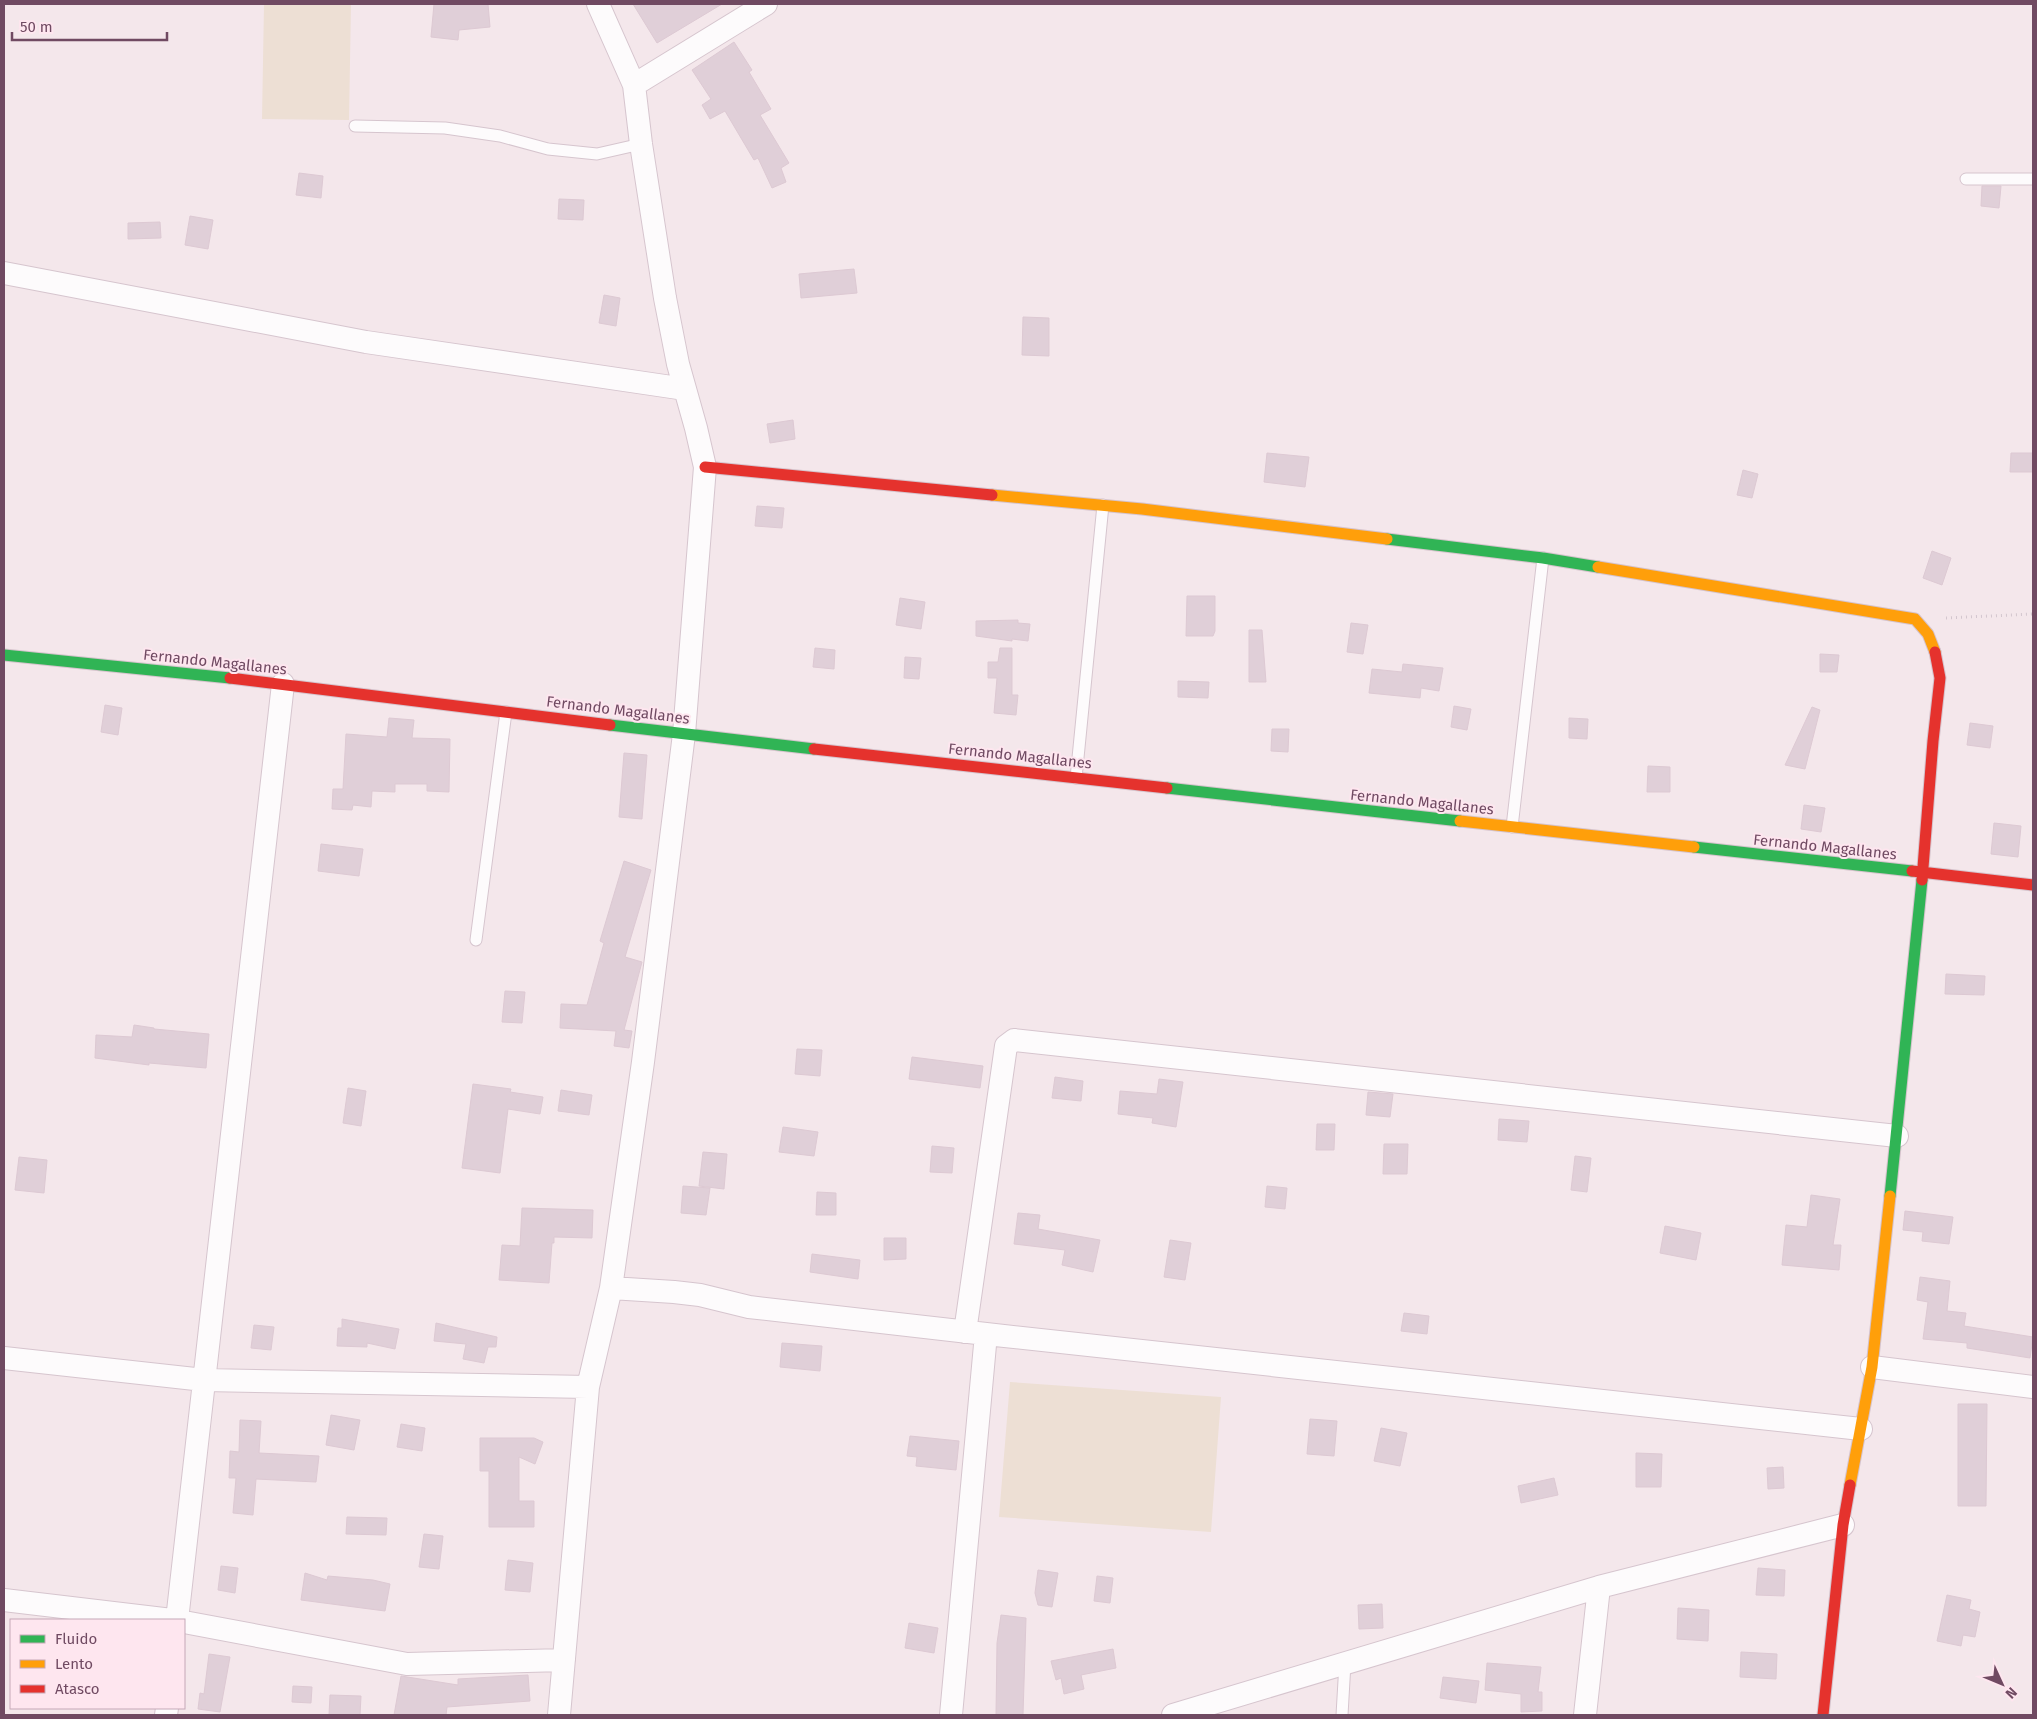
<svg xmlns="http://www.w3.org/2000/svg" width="2037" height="1719" font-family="'Fira Sans',sans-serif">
<rect width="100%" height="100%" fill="#f4e7eb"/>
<!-- green -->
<path fill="#eddfd4" d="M264,4H351L349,120L262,119Z
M1010,1382L1221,1397L1211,1532L999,1517Z"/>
<!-- building -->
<path fill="#e0cfd8" stroke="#ddc9d3" d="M434,4H488L490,27L459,30L458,40L431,37Z
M633,4H722L657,43Z
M734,42L752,70L749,72L771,109L760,115L789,163L781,168L786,182L772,188L758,158L754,160L725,111L710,119L702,105L711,99L692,70Z
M299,173L323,176L321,198L296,195Z
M1982,186H2001L1999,208L1981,206Z
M559,199L584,200L583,220L558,219Z
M190,216L213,220L208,249L185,245Z
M160,222L161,238L128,239V223Z
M854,269L857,293L801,298L799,274Z
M604,295L620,298L616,326L599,323Z
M1023,317L1049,318V356L1022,355Z
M793,420L795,439L770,443L767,424Z
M1267,453L1309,457L1305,487L1264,482Z
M2011,453H2033V472H2010Z
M1743,470L1758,474L1752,498L1737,495Z
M757,506L784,508L782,528L755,526Z
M1932,551L1951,558L1942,585L1923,578Z
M1187,596H1215V631L1213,636H1186Z
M900,598L925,602L921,629L896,625Z
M1018,620V623L1030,624L1028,641L1012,639V641L976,636V621Z
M1351,623L1368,625L1363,654L1347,652Z
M1249,630H1262L1266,682H1249Z
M815,648L835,650L834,669L813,667Z
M1000,648H1012V695H1018L1016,715L994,713L997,678H988V662H998Z
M1820,654L1839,655L1837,672H1820Z
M905,657L921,658L919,679L904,678Z
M1403,664L1443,668L1439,691L1421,688L1420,698L1369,693L1372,669L1402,672Z
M1178,681L1209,682L1208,698L1178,697Z
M105,705L122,708L118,735L101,732Z
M1454,706L1471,709L1467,730L1451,727Z
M1812,707L1820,710L1805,769L1785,765Z
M389,718L414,720L412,738L450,739L449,792L427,791V784H395V792L372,791L371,807L353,805L352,810L332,809L333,789H343L346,734L387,737Z
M1569,718L1588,719L1587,739L1569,738Z
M1970,723L1993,726L1990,748L1967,745Z
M1272,729H1289L1288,752L1271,751Z
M624,753L647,755L642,819L619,817Z
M1648,766L1670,767V792H1647Z
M1804,805L1825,808L1821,832L1801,829Z
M1994,823L2021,826L2018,857L1991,854Z
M321,844L363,849L359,876L318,871Z
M624,861L651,870L625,957L642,962L624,1030L632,1031L629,1048L614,1046L616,1031L560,1028L561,1004L587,1005L604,943L600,941Z
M1946,974L1985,976L1984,995L1945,994Z
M505,991L525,992L522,1023L502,1022Z
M134,1025L154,1028V1029L209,1034L206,1068L149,1063V1065L95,1058L96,1035L132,1037Z
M797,1049L822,1050L820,1076L795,1074Z
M912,1057L983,1066L980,1088L909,1079Z
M1055,1077L1083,1081L1081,1101L1052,1098Z
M1159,1079L1183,1082L1176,1127L1152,1123L1153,1118L1118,1114L1120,1091L1157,1094Z
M473,1084L511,1089L510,1092L543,1097L540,1114L508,1109L500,1173L462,1168Z
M348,1088L366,1091L361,1126L343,1123Z
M561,1090L592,1095L589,1115L558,1111Z
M1368,1092L1393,1094L1390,1117L1366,1115Z
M1499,1119L1529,1121L1527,1142L1498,1140Z
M1317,1124H1335L1334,1150H1316Z
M783,1127L818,1132L814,1156L779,1152Z
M1384,1144H1408L1407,1174H1383Z
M932,1146L954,1148L952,1173L930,1172Z
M703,1152L727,1154L724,1189L699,1186Z
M1575,1156L1591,1158L1587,1192L1571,1190Z
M19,1157L47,1160L44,1193L15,1190Z
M683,1186L710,1188L706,1215L681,1213Z
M1267,1186L1287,1188L1285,1209L1265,1207Z
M817,1192L836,1193V1215H816Z
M1811,1195L1840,1199L1833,1245H1841L1839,1270L1782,1265L1786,1225L1807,1227Z
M522,1208L593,1210L592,1238L554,1237V1243H552L549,1283L499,1280L502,1245L520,1246Z
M1905,1211L1953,1217L1949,1244L1922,1241L1923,1232L1903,1230Z
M1018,1213L1040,1215L1038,1229L1100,1240L1093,1272L1062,1265L1065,1250L1014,1244Z
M1665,1226L1701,1233L1696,1260L1660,1253Z
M884,1238H906V1259L884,1260Z
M1170,1240L1191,1243L1185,1280L1164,1277Z
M812,1254L860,1260L858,1279L810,1272Z
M1920,1277L1950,1281L1947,1311L1966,1313L1964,1326L2033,1337L2030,1358L1967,1348V1343L1923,1339L1928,1302L1917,1300Z
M1404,1313L1429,1316L1427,1334L1401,1331Z
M342,1319L399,1329L395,1349L367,1343V1347L337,1346L338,1328H342Z
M436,1323L497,1337L496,1347H488L484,1363L463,1359L466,1344L434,1341Z
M254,1325L274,1327L271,1350L251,1348Z
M782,1343L822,1346L820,1371L780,1367Z
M1958,1404H1987L1986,1506H1958Z
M331,1415L360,1420L354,1450L326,1445Z
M1310,1419L1337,1421L1334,1456L1307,1454Z
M240,1420L261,1421L259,1453L319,1456L316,1482L256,1479L253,1515L233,1513L236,1478H229L230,1451L239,1452Z
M401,1424L425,1428L422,1451L397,1447Z
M1381,1428L1407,1433L1400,1466L1374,1461Z
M910,1436L959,1441L956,1470L916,1466L917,1457L907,1456Z
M480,1438H534L543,1442L535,1464L519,1457V1501H534V1527H489V1471H480Z
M1636,1453L1662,1454L1661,1487H1636Z
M1783,1467L1784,1488L1768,1489L1767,1468Z
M1554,1478L1558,1495L1521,1503L1518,1486Z
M347,1517L387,1518L386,1535L346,1534Z
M424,1534L443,1536L439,1569L419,1567Z
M508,1560L533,1563L530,1592L505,1590Z
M221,1566L238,1568L235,1593L218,1590Z
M1758,1568L1785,1570L1784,1596L1756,1595Z
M1038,1570L1058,1573L1052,1607L1038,1605L1035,1593Z
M305,1573L327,1580L328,1576L373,1580L390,1584L385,1611L301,1600Z
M1097,1576L1113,1578L1110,1603L1094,1601Z
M1947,1595L1971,1600L1969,1609L1980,1612L1975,1637L1963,1635L1961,1646L1937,1641Z
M1382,1604L1383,1628L1359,1629L1358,1605Z
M1678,1608L1709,1610L1708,1641L1677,1639Z
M1001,1615L1026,1618L1023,1715H996L997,1643Z
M909,1623L938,1628L934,1653L905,1648Z
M1113,1649L1116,1668L1081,1675L1084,1689L1064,1694L1061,1678L1056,1680L1051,1661Z
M1741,1652L1777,1654L1776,1679L1740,1677Z
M209,1654L230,1657L220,1712L198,1709L200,1693L204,1694Z
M1487,1663L1541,1667L1538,1692H1542V1711L1521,1712V1694L1485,1690Z
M528,1675L530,1701L447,1707L446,1715H394L401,1676L458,1685V1679Z
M1443,1677L1479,1681L1476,1703L1440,1698Z
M293,1686L312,1687L311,1703L292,1702Z
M330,1695L361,1696L360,1715H329Z"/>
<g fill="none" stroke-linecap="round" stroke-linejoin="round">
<defs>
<path id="lane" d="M355,126L445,128L500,136L548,149L597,154L641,144
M1966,179H2033
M1076,778L1103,505
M1512,827L1543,558
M476,940L506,712
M1342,1715L1345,1663"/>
<path id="street" d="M634,85L766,4
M4,273L366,342L685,389
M611,1288L674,1292L700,1295L749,1307L986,1334L1861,1429
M965,1332L1006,1046L1014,1040L1897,1136
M4,1358L204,1380L588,1387
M1872,1367L2033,1387
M4,1600L172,1620
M177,1620L283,684
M184,1622L407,1664L564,1660
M166,1715L167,1708
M559,1715L588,1387L611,1288L643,1062L684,734L705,467L696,428L678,364L665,298L641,144L634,85L598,4
M951,1715L986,1334
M1173,1715L1599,1587L1843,1525
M1585,1715L1599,1587"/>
<path id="fast" d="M1387,539L1543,558L1598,567
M4,655L230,678
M610,725L814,749
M1167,788L1460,821
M1694,847L1912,871
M1890,1196L1922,880"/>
<path id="slow" d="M992,495L1142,509L1387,539
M1598,567L1915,619L1928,634L1935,652
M1460,821L1694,847
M1850,1485L1872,1367L1890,1196"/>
<path id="jam" d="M705,467L992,495
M230,678L610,725
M814,749L1167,788
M1912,871L2033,885
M1922,880L1933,741L1940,678L1935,652
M1823,1715L1843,1525L1850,1485"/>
</defs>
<!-- lane casing -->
<use href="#lane" stroke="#d6c5ce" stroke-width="13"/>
<!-- street casing -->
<use href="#street" stroke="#d6c5ce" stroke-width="24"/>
<!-- fast casing -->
<use href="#fast" stroke="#d5c3cc" stroke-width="13"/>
<!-- slow casing -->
<use href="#slow" stroke="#d5c3cc" stroke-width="13"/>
<!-- jam casing -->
<use href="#jam" stroke="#d5c3cc" stroke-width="13"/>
<!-- path -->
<path stroke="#d3c6ce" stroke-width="3" stroke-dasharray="1 4" stroke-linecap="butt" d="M1946,618L2033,614"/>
<!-- lane -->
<use href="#lane" stroke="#fdfbfc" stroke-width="11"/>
<!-- street -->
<use href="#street" stroke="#fdfbfc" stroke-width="22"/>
<!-- fast -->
<use href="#fast" stroke="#30b455" stroke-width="11"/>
<!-- slow -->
<use href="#slow" stroke="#ff9f0a" stroke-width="11"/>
<!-- jam -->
<use href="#jam" stroke="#e5322d" stroke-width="11"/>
</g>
<g text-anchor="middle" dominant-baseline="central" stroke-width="4" stroke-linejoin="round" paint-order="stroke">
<!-- street labels -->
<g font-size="15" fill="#704a62" stroke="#fee6ef">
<text transform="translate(215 662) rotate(6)">Fernando Magallanes</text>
<text transform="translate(618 710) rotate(7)">Fernando Magallanes</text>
<text transform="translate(1020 756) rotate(6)">Fernando Magallanes</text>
<text transform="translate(1422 802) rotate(6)">Fernando Magallanes</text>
<text transform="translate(1825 847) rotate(6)">Fernando Magallanes</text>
</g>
</g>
<!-- border -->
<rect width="2037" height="1719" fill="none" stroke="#704a62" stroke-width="10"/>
<!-- legend -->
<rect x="10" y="1619" width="175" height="90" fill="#fee6ef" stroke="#c5a8b7"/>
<rect x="20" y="1635" width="25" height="8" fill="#30b455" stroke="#c5a8b7"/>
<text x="55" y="1644" font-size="15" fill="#704a62">Fluido</text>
<rect x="20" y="1660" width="25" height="8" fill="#ff9f0a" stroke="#c5a8b7"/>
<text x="55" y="1669" font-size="15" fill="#704a62">Lento</text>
<rect x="20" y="1685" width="25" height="8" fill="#e5322d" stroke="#c5a8b7"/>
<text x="55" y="1694" font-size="15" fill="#704a62">Atasco</text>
<!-- north arrow -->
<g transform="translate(2002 1684) rotate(134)" stroke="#fee6ef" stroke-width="4" paint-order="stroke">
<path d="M0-4L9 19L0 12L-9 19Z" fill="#704a62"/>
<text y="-8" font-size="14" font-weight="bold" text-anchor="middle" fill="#704a62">N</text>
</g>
<!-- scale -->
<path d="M12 32v8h155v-8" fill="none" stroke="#704a62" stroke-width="2.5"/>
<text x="20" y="32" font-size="15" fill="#704a62" stroke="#fee6ef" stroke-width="4" paint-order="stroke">50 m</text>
</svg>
